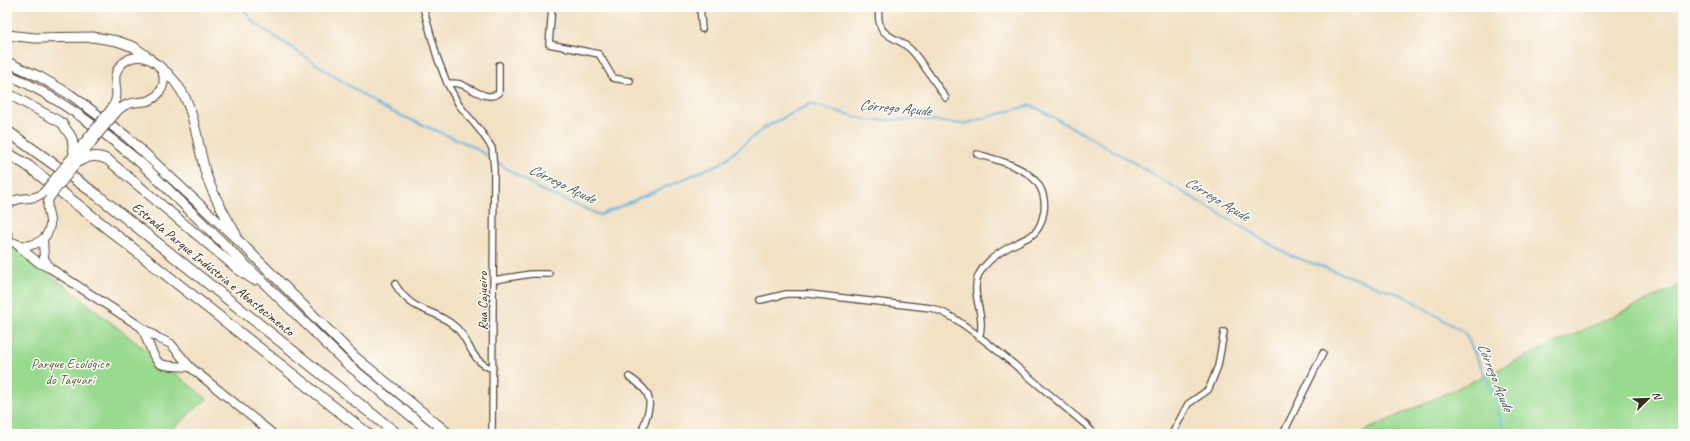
<svg xmlns="http://www.w3.org/2000/svg" width="1690" height="441" font-family="Caveat,sans-serif">
<rect width="100%" height="100%" fill="#fdfcf7"/>
<filter id="ink" filterUnits="userSpaceOnUse"><feTurbulence type="fractalNoise" baseFrequency=".025" numOctaves="2"/><feDisplacementMap in="SourceGraphic" scale="8" xChannelSelector="R" yChannelSelector="G"/><feConvolveMatrix kernelMatrix="1 2 1 2 8 2 1 2 1" color-interpolation-filters="sRGB"/></filter>
<filter id="wash" filterUnits="userSpaceOnUse"><feTurbulence type="fractalNoise" baseFrequency=".012" numOctaves="4" result="noise"/><feDisplacementMap in="SourceGraphic" scale="16" xChannelSelector="R" yChannelSelector="G"/><feGaussianBlur stdDeviation="0.9" result="paint"/><feColorMatrix in="noise" values="0 0 0 0 0 0 0 0 0 0 0 0 0 0 0 0 0 1.4 0 .05"/><feComposite in="paint" operator="in"/></filter>
<g filter="url(#wash)">
<rect width="100%" height="100%" fill="#f2e1c4"/>
<!-- green -->
<path fill="#9ada90" stroke="#6a8257" d="M7,240L207,399L166,434H7Z
M1683,284V434H1358Z"/>
<g fill="none" stroke-linecap="round" stroke-linejoin="round">
<!-- stream -->
<path stroke="#65b3de" stroke-width="2" d="M242,7L253,22L381,107L472,146L539,189L600,215L721,163L764,128L810,104L868,120H923L964,124L1031,105L1095,140L1289,255L1404,296L1465,333L1490,386L1506,434"/>
</g>
</g>
<g filter="url(#ink)">
<g fill="none" stroke-linecap="round" stroke-linejoin="round">
<defs>
<path id="street" d="M423,7L437,57L447,83L459,105L482,133L492,148L494,169L492,434
M552,7L549,44L599,54L613,78L630,81
M700,7L702,29
M879,7C875,42 897,33 913,52C925,66 935,83 946,98
M447,83C451,83 456,83 460,84C472,88 487,102 499,93V65
M977,154C1006,163 1049,171 1044,211C1042,221 1040,229 1032,235C1029,238 1023,239 1019,242C1004,249 987,259 979,274C969,294 987,316 979,337
M494,280L531,274H549
M395,284C412,313 430,307 452,324C471,338 468,361 493,369
M761,300L786,294H809L931,308C952,314 968,328 985,341C1020,368 1052,397 1086,425L1094,434
M629,377C658,395 650,405 641,434
M1172,434L1188,404L1208,390L1210,386L1218,366L1224,332
M1283,434L1323,353"/>
<path id="secondary" d="M111,109C124,92 108,80 120,66C139,43 177,68 159,93C150,105 140,100 128,104C123,106 119,109 116,113
M68,162L90,135
M77,163L95,138
M7,206C19,193 33,203 44,192
M43,239L44,258L50,268
M15,243L39,263L50,268L158,338L171,344L190,367L273,434
M17,244C31,249 48,241 50,225C51,215 44,207 50,197
M142,328C147,337 153,361 161,364C170,367 181,366 190,367"/>
<path id="primary" d="M7,35L35,38L93,37L117,41L134,47L149,58
M7,62L40,77L71,95L126,136L242,244L354,356L449,434
M158,65C198,96 193,134 207,177C214,197 225,216 236,234
M7,74C57,96 100,129 142,164L346,363L433,434
M7,93L62,123L72,138L74,154
M78,162C88,156 97,154 108,160L239,270L254,280"/>
<path id="highway" d="M7,131L97,195L397,434
M7,153L27,165L368,434
M7,237H8"/>
</defs>
<!-- street casing -->
<use href="#street" stroke="#564537" stroke-width="8"/>
<!-- secondary casing -->
<use href="#secondary" stroke="#564537" stroke-width="10"/>
<!-- primary casing -->
<use href="#primary" stroke="#564537" stroke-width="11"/>
<!-- highway casing -->
<use href="#highway" stroke="#564537" stroke-width="12"/>
<!-- street -->
<use href="#street" stroke="#fff" stroke-width="5.5"/>
<!-- secondary -->
<use href="#secondary" stroke="#fff" stroke-width="8"/>
<!-- primary -->
<use href="#primary" stroke="#fff" stroke-width="9"/>
<!-- highway -->
<use href="#highway" stroke="#fff" stroke-width="10"/>
<defs>
<path id="secondary-bridge" d="M90,135L111,109
M95,138L116,113
M44,192L68,162
M50,197L74,167"/>
</defs>
<!-- secondary-bridge casing -->
<use href="#secondary-bridge" stroke="#564537" stroke-width="10" stroke-linecap="butt"/>
<!-- secondary-bridge -->
<use href="#secondary-bridge" stroke="#fff" stroke-width="8"/>
</g>
</g>
<g text-anchor="middle" dominant-baseline="central" stroke-width="3" stroke-linejoin="round" paint-order="stroke">
<!-- street labels -->
<g font-size="14" fill="#3b2a1e" stroke="#fdfcf7">
<text transform="translate(213 269) rotate(39)">Estrada Parque Indústria e Abastecimento</text>
<text transform="translate(482 301) rotate(-90)">Rua Cajueiro</text>
</g>
<!-- park labels -->
<g font-size="14" fill="#585f40" stroke="#fdfcf7">
<text x="70" y="363">Parque Ecológico<tspan x="70" dy="16">do Taquari</tspan></text>
</g>
<!-- water labels -->
<g font-size="15" font-style="italic" fill="#4a5a61" stroke="#fdfcf7">
<text transform="translate(895 108) rotate(5)">Córrego Açude</text>
<text transform="translate(562 184) rotate(26)">Córrego Açude</text>
<text transform="translate(1217 199) rotate(31)">Córrego Açude</text>
<text transform="translate(1495 377) rotate(68)">Córrego Açude</text>
</g>
</g>
<!-- margin -->
<rect width="1690" height="441" fill="none" stroke="#fdfcf7" stroke-width="24"/>
<!-- north arrow -->
<g transform="translate(1648 399) rotate(67)" stroke="#fdfcf7" stroke-width="3" paint-order="stroke">
<path d="M0-3L7 15L0 10L-7 15Z" fill="#3b2a1e"/>
<text y="-6" font-size="11" font-weight="bold" text-anchor="middle" fill="#3b2a1e">N</text>
</g>
</svg>
